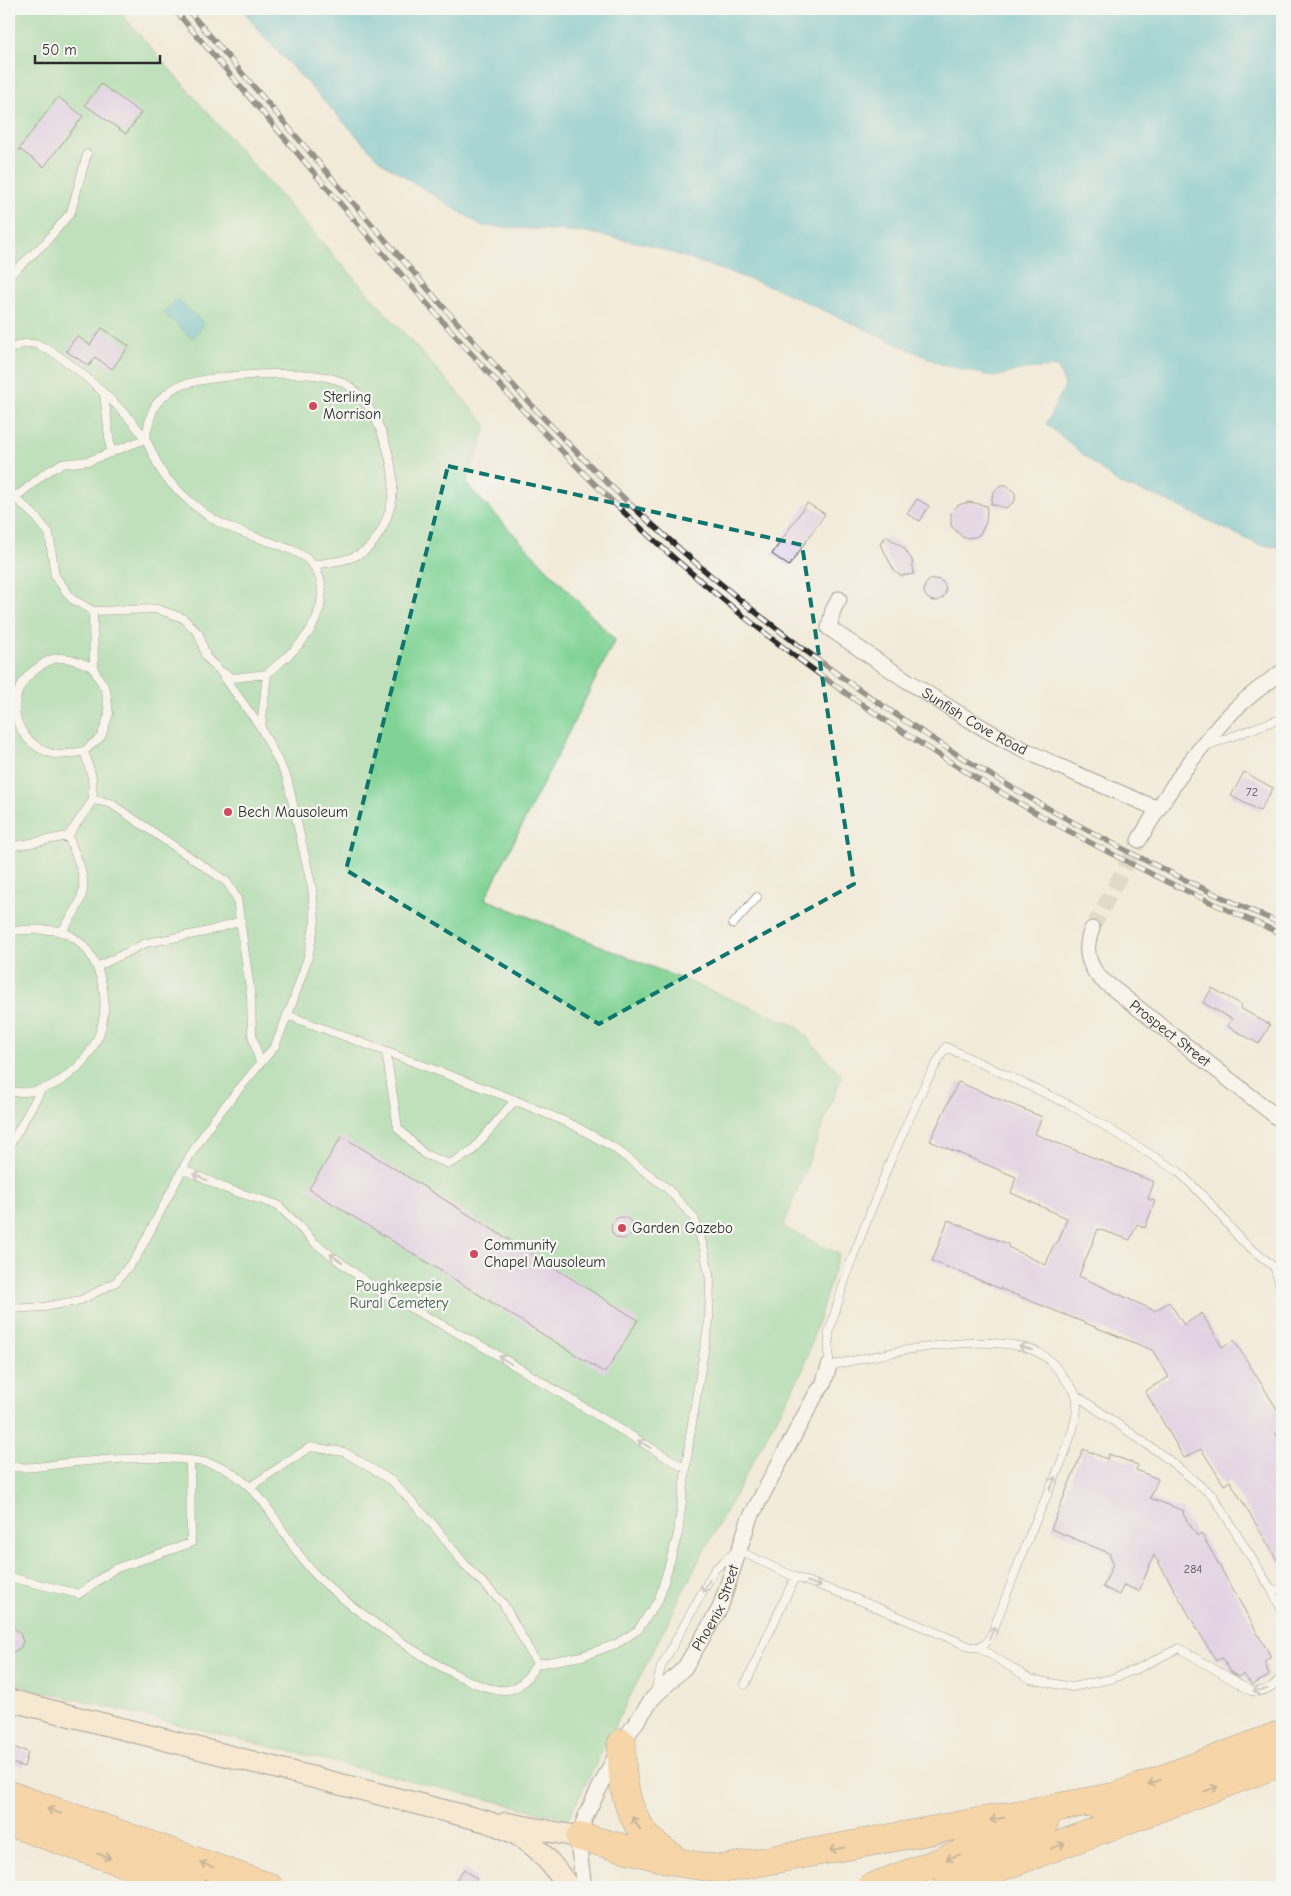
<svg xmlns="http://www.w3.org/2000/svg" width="1291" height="1896" font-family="'Comic Neue',sans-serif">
<rect width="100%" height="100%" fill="#f6f6f2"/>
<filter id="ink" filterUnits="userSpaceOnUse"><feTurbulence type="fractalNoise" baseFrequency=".02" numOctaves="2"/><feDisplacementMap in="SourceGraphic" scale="10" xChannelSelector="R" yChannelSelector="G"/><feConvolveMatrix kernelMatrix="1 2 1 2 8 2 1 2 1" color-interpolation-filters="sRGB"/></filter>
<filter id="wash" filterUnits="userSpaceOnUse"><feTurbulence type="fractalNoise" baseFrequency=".0096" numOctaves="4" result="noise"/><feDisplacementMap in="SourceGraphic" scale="20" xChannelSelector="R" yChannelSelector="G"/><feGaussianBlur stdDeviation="1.12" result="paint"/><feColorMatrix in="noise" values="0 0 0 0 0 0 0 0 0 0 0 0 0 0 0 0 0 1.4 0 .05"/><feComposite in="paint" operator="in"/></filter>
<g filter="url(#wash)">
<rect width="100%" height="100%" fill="#f2ebda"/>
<!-- green -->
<path fill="#81d395" stroke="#567f60" d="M9,9H117L292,209L487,425L466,484L615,640L485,899L797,1026L842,1076L783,1227L839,1254L803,1370L697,1564L568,1819L9,1683Z"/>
<!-- water -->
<path fill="#4fbbcb" stroke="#3d737b" d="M242,9H1282V547L1259,545L1156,496L1119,484L1046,424L1065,386L1058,367L1024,369L996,377L943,365L775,288L646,244L585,232L482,226L380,161L265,38Z
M177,299L204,324L192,338L164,313Z"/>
<g id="blocks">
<!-- building -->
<path fill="#cfb7ef" d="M101,84L141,113L126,134L85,105Z
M58,97L83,116L44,167L19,149Z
M102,328L129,346L112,369L95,357L89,366L66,351L77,336L90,345Z
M1000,485H1007L1015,493V501L1006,508L991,504L993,493Z
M917,499L929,506L920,521L907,514Z
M970,502L987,506L986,523L980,534L975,537L964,538L951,526V512L958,505Z
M807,503L825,514L789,566L772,554Z
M886,536L904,548L912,560L914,574L901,576L895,572L880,544Z
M924 590a11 11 0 1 1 22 0a11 11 0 1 1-22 0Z
M1244,772L1273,788L1260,811L1231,796Z
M1212,988L1242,1005L1240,1008L1270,1025L1259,1044L1227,1026L1232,1019L1203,1003Z
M958,1082L1042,1117L1035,1134L1154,1182L1148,1199L1155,1201L1145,1228L1137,1224L1130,1240L1098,1229L1079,1276L1155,1311L1169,1302L1184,1325L1202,1313L1222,1347L1234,1340L1282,1417V1430L1276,1434L1282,1444V1568L1230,1481L1224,1485L1201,1449L1184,1458L1145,1391L1169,1377L1152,1350L932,1261L948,1220L1008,1244V1247L1046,1265L1052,1248L1059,1240L1067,1218L1011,1193L1016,1177L930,1141Z
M342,1136L638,1320L605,1373L309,1189Z
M611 1228a11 11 0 1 1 22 0a11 11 0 1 1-22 0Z
M1083,1449L1107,1459L1109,1454L1138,1465L1136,1470L1158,1479L1150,1498L1184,1511L1183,1514L1197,1536L1201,1533L1271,1657L1265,1661L1269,1676L1252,1685L1243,1674L1238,1677L1231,1672L1222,1658L1216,1661L1154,1555L1139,1591L1124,1585L1119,1595L1103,1587L1113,1564L1109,1553L1051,1529Z
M9,1624L20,1633L23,1642L20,1648L9,1654Z
M9,1746L28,1752L24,1767L9,1762Z
M464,1869L477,1879L471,1887H451Z"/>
</g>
</g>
<g filter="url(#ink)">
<use href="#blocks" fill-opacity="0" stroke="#494845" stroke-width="1"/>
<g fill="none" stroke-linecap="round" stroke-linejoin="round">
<!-- street-tunnel -->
<path stroke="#cac5b7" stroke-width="15" stroke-dasharray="15 8" stroke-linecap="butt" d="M1092,929L1139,840"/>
<defs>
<path id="lane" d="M9,276L46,242L71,212L87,154
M9,350C18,344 30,341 41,346C71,360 127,411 145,439C153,451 157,468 167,479C180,493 197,509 213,519C238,534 267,539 294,551C333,568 326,612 303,640C293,653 279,663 267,674L261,728L287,778L312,888L315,921L308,957L292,1004L275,1046L214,1119L189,1157L137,1256L116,1282L81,1300L44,1307L9,1309
M104,394L111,453
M13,496L35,516L49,533L55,576L72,599L93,611L157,609L183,618L199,634L206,657L220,671L233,678L267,674
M9,498L21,493L44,474L61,464L89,461L145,439C148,429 150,411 157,403C162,397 174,387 181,385C215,375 311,367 342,382C374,397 395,457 393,491C392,508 384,529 373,543C359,561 334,561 314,565
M221,673L261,728
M1204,747L1268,723L1282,719
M84,751C73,753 61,757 50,753C9,739 3,689 39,667C43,664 48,660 53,659C66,655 81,663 93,667
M93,800L110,803L227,882L237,899L251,996L252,1035L260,1063
M9,847L68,836L93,800L92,777L84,751L101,737L109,714L106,690L94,670L93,611
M733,924L757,897
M9,931C23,930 49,928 62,932C97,944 110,992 102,1025C92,1065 50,1099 9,1091
M61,932C92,891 87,881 68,836
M97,967L146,943L205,932L241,921
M386,1052L398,1128L424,1154L449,1164L471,1152L515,1100
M9,1147L41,1090
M183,1169L224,1188L278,1205L315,1243L377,1290L489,1350L686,1469
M1274,1267L1282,1291
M1076,1395L1165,1457L1213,1496L1271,1589L1282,1590
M9,1466C28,1470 48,1465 68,1463C111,1459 178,1453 219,1466C224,1467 230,1472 235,1475C272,1500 286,1546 318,1577C349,1607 464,1694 507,1690C521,1689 529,1675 537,1664L582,1656L616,1644L638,1630L659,1599L678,1534L690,1435L709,1321L710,1280L704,1249L694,1218L668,1189L613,1147L573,1125L505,1096L287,1015
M251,1486L310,1447L344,1452L392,1481L431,1522L466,1566L503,1603L537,1664
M9,1577L79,1594L114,1569L191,1543L190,1461
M1271,1589L1282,1611
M980,1648L1030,1679L1072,1687L1111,1679L1139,1668L1179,1648L1251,1691C1265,1693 1274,1687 1282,1676
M745,1685L795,1577
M655,1692L661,1667L715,1569L737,1550L795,1577L854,1598L971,1647C983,1648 987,1644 992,1633C1007,1596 1020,1557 1036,1520C1047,1494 1084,1421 1076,1395C1075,1390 1068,1383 1065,1379C1057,1368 1049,1357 1035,1351C986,1330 881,1354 829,1366V1332L849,1267L889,1164L925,1084L946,1047L1072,1106L1179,1172L1209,1202L1241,1240L1274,1267L1282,1268"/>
<g id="street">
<path id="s1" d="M839,599L833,610L829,628C882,664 936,701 992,733C1045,762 1102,785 1158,809"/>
<path d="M1139,840C1165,796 1197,747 1234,710C1249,696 1265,684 1282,672"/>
<path id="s2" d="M1092,929C1084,948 1087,964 1101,979L1282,1121"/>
<path id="s3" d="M584,1887L579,1850L581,1830L586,1815L622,1743L653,1698L685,1667L720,1608L749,1520L816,1394L823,1385L829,1366"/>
</g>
<path id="secondary" d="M9,1700L485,1821C530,1836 542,1851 569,1887
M506,1823L580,1837"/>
<path id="highway" d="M622,1743C620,1790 629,1831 672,1857
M9,1795L269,1887
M1096,1804L1282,1734
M9,1822L192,1887
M580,1837L686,1864L722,1869L1113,1797
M872,1887L1044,1823
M947,1887L1282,1762"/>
</defs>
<!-- lane casing -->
<use href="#lane" stroke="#494845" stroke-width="9"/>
<!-- street casing -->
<use href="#street" stroke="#494845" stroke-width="17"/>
<!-- secondary casing -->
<use href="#secondary" stroke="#494845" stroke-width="23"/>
<!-- highway casing -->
<use href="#highway" stroke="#494845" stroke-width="29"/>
<!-- lane -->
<use href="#lane" stroke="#fff" stroke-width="8"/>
<!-- street -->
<use href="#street" stroke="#fff" stroke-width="15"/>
<!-- secondary -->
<use href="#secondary" stroke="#fde5c5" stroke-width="21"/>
<!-- highway -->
<use href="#highway" stroke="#fbbd6e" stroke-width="28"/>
<defs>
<path id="rail" d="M174,9C241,87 308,165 374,243C461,343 548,443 645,532C832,703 1051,835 1282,934
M187,9C263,97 338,186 414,273C490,361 567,448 654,526C838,693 1054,826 1282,924"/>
</defs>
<!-- rail casing -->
<use href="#rail" stroke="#2b2b2b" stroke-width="5.5"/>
<!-- rail -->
<use href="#rail" stroke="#f6f6f2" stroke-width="4" stroke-dasharray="11" stroke-linecap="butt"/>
</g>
<!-- one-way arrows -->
<defs><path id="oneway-shaft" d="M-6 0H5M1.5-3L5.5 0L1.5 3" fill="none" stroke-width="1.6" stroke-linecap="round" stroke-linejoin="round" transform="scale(1.25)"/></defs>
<g stroke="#a0a0a0">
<use href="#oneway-shaft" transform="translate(200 1177) rotate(-154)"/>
<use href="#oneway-shaft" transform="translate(336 1258) rotate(-143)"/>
<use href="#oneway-shaft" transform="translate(1026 1348) rotate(-163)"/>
<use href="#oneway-shaft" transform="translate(505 1360) rotate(-148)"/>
<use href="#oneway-shaft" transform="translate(644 1444) rotate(-149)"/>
<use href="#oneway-shaft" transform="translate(1053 1483) rotate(-65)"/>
<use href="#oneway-shaft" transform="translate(814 1584) rotate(19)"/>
<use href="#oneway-shaft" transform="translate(706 1586) rotate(119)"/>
<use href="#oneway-shaft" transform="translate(992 1633) rotate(-65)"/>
<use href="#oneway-shaft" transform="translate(1260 1690) rotate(172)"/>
</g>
<g stroke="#93744c">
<use href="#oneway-shaft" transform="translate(1155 1782) rotate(160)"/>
<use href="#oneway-shaft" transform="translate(1211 1789) rotate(-20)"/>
<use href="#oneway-shaft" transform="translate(54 1811) rotate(-160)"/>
<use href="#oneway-shaft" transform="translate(997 1819) rotate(170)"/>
<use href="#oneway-shaft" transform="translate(636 1823) rotate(-122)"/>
<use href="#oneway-shaft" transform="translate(1058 1846) rotate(-20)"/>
<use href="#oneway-shaft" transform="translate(837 1849) rotate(169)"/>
<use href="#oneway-shaft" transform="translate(104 1856) rotate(20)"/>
<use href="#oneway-shaft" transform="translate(953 1857) rotate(160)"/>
<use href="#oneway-shaft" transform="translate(207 1865) rotate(-160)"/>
</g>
</g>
<!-- marked area -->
<path d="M0 0H1291V1896H0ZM448,466L802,545L854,884L599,1024L346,870Z" fill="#f2ebda" fill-opacity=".55" fill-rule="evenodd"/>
<path fill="none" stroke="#0f766e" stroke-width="4" stroke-dasharray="10 6" stroke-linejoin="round" d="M448,466L802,545L854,884L599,1024L346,870Z"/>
<!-- markers -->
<g fill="#d1495b" stroke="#f6f6f2" stroke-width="2">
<circle cx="313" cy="406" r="5"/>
<circle cx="228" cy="812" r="5"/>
<circle cx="622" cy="1228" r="5"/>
<circle cx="474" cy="1254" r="5"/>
</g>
<g text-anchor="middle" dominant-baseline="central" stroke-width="4.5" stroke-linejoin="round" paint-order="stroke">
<!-- number labels -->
<g font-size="12" fill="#544e5c">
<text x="1252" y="792">72</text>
<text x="1193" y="1569">284</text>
</g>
<!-- poi labels -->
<g font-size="15" fill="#2b2b2b" stroke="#f6f6f2" text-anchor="start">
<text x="323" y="397">Sterling<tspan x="323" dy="17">Morrison</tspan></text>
<text x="238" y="812">Bech Mausoleum</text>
<text x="632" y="1228">Garden Gazebo</text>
<text x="484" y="1245">Community<tspan x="484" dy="17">Chapel Mausoleum</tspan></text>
</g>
<!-- street labels -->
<g font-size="15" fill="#2b2b2b" stroke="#f6f6f2">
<text stroke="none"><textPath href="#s1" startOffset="204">Sunfish Cove Road</textPath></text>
<text stroke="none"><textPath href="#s2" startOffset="142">Prospect Street</textPath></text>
<text stroke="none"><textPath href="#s3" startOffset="320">Phoenix Street</textPath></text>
</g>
<!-- park labels -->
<g font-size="15" fill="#455d4b" stroke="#f6f6f2">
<text x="399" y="1286">Poughkeepsie<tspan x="399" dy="17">Rural Cemetery</tspan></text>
</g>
</g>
<!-- margin -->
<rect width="1291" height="1896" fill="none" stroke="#f6f6f2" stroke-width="30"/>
<!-- scale -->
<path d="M35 55v8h125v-8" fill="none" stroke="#2b2b2b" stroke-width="2.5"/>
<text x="42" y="55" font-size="15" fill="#2b2b2b" stroke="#f6f6f2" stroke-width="4" paint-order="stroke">50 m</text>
</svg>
